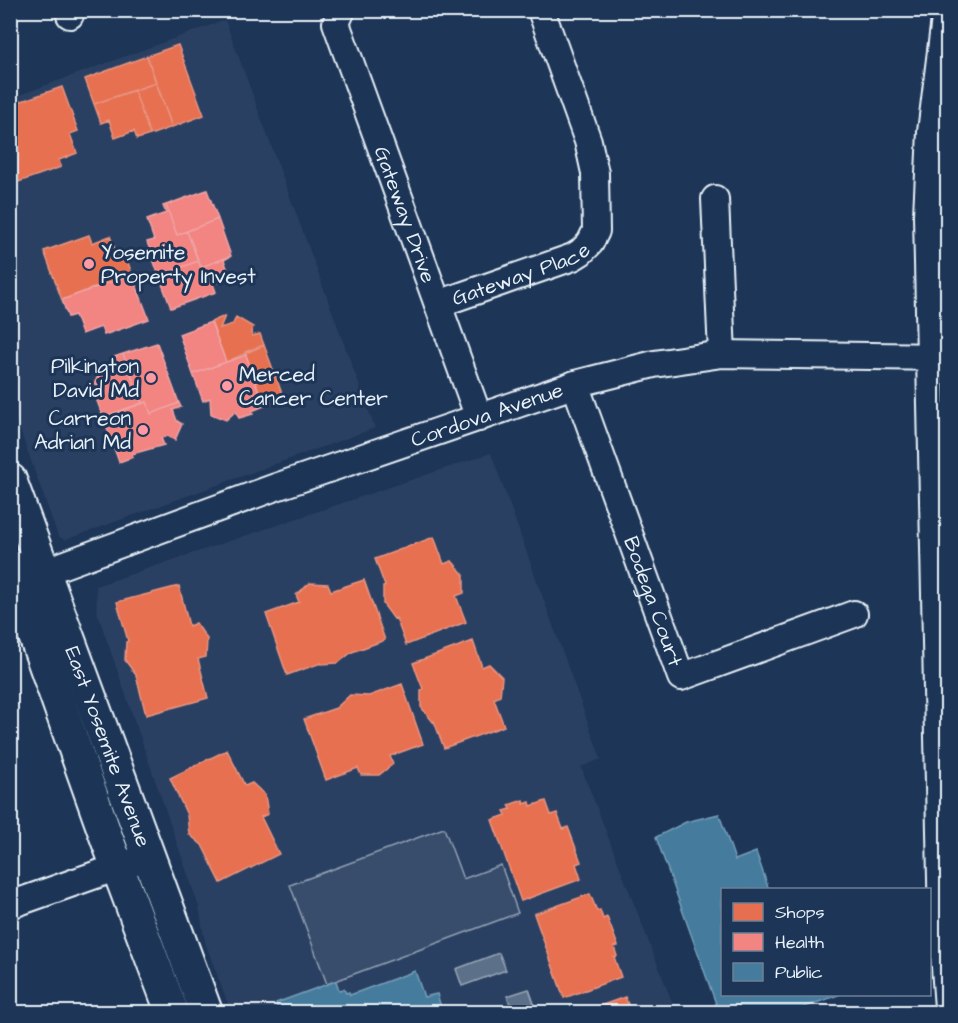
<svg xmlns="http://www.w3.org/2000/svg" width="958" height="1023" font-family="'Architects Daughter',sans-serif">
<rect width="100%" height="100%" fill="#1d3557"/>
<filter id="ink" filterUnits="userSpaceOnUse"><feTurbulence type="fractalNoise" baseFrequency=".0167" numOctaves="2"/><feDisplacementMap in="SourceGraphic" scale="12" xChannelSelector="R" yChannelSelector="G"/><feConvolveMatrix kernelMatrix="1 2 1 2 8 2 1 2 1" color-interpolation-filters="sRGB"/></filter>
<g filter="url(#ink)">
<!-- built -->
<path fill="#2a4162" d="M225,20L375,428L65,540L58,536L11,405V98Z
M491,453L601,759L581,767L676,1012H231L205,942L199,907L97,612L96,586Z"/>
<!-- green -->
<path fill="#374d6c" stroke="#909fb2" stroke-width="1.5" d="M444,828L463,879L501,865L518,913L327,984L290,885Z"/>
<!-- water -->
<path fill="#5d7089" stroke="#95a4b5" stroke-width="1.5" d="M499,953L506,970L462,986L456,969Z
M529,989L537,1012H513L507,996Z"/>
<!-- shops -->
<path fill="#e76f51" stroke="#e79683" stroke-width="1.5" d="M178,45L204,115L172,127L147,56Z
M147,56L156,83L94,104L85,79Z
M156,83L172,127L150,135L134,90Z
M62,87L78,131L70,134L77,153L59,160L61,167L10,185V105Z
M134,90L150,135L137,139L134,131L115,138L109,120L101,123L94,104Z
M89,235L92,243L110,236L117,254L124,251L132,274L62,300L44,251Z
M225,316L220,328L233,324L236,317L253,327L251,332L252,336L260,334L264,345L226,362L211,322Z
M264,345L284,399L264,406L245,352Z
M434,537L444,564L452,561L464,575V593L456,596L466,622L406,645L396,618L394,619L383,604V587L385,586L375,559Z
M364,580L385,640L352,652L338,663L321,664V663L287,675L266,614L299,602L296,595L310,583L328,584L331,591Z
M179,586L189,626L196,623L207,639L206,657L198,659L208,698L146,715L136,675L125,660L126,642L128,641L117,602Z
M473,641L482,667L489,664L502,677L500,696L494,699L504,726L444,748L434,721L433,722L421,707V690L423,689L413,663Z
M402,684L423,744L390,756L393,764L379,775H361L358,768L326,780L304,719L336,708L350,695L369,696Z
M227,750L245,786L252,783L265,795L268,814L261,817L279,854L221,883L202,845L189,834L187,815L170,778Z
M523,800L524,804L530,802L531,806L546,801L551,815L557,813L563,829L568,827L581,862L576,864L581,879L521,901L492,820L506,815L504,811L511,809L509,805Z
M590,894L597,911L600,910L603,919L607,917L618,946L614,947L617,956L614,957L621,977L564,998L534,914Z
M625,997L631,1012H583Z"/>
<!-- health -->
<path fill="#f28482" stroke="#efa5a5" stroke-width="1.5" d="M207,190L218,219L177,235L166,205Z
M166,205L177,235L187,231L198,261L159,276L147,242L154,240L147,220L166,213L163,206Z
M218,219L231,256L201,267L187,231Z
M231,256L224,260L231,278L213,284L216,292L171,308L159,276L198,261L201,267Z
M132,274L149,319L104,335L101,327L82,334L75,315L68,317L62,300Z
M211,322L226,362L193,374L179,334Z
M157,343L179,403L151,414L147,402L142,403L123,354Z
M123,354L142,403L103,417L94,393L101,390L99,386L94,384L102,368L116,362L111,358Z
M246,355L264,406L252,411L253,414L239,418L236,411L226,420L211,414L210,398L203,401L193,374Z
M147,402L151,414L179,403L181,407L173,410L177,421L182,424L175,440L168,436L161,438L164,445L132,454L133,457L119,462L103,417Z"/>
<!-- public -->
<path fill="#457b9d" stroke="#769eb8" stroke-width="1.5" d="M719,814L735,860L756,852L769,890H722V994H841L791,1012H719L656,837L686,822Z
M415,971L424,997L437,994L441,1007L431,1011V1012H279L276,1003L336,981L339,990L344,989L346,993L349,992L350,995Z"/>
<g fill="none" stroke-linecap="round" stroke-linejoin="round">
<defs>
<g id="minor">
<path d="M69,10L70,15"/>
<path id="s1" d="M342,10L336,23L479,418"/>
<path d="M946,10L931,132L927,215L942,926L948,1008"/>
<path d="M715,199L722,354"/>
<path id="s2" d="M438,304L573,257L581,252L590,243L596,231L595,173L588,141L541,10"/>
<path id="s3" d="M575,384L681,677L854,614"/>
<path id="s4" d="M44,572L273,488L579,383L654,364L722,354L948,357"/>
<path d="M10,905L135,861"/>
</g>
<g id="major">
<path id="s5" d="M10,480L206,1012"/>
<path d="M10,566L107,839L172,1012"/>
</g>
</defs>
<!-- minor casing -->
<use href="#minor" stroke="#e8f1f8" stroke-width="30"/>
<!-- major casing -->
<use href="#major" stroke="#e8f1f8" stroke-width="36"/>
<!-- minor -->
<use href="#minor" stroke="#1d3557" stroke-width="26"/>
<!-- major -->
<use href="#major" stroke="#1d3557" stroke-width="32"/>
</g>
</g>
<!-- markers -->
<g fill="#ff9aa2" stroke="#1d3557" stroke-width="2">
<circle cx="89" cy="264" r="6"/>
<circle cx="151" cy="378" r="6"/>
<circle cx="227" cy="386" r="6"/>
<circle cx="143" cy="430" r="6"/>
</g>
<g text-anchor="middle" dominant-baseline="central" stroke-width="6" stroke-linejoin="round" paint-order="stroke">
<!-- street labels -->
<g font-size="21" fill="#e8f1f8" stroke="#1d3557">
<text stroke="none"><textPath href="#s1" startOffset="218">Gateway Drive</textPath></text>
<text stroke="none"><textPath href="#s2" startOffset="88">Gateway Place</textPath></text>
<text stroke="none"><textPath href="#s4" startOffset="470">Cordova Avenue</textPath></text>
<text stroke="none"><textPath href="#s3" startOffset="231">Bodega Court</textPath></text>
<text stroke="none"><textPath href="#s5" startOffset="284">East Yosemite Avenue</textPath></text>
</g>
<!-- poi labels -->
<g font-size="21" fill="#e8f1f8" stroke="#1d3557" text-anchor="start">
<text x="101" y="252">Yosemite<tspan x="101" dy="24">Property Invest</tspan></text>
<text x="139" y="366" text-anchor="end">Pilkington<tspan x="139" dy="24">David Md</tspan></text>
<text x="239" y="374">Merced<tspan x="239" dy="24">Cancer Center</tspan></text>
<text x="131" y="418" text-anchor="end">Carreon<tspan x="131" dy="24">Adrian Md</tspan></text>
</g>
</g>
<!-- margin -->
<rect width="958" height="1023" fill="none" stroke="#1d3557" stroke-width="36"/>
<rect x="18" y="18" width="922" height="987" fill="none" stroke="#e8f1f8" stroke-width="2" filter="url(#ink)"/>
<!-- legend -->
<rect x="721" y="888" width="210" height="108" fill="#1d3557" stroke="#6e8097" stroke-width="1.5"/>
<rect x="733" y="903" width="30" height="18" fill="#e76f51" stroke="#6e8097" stroke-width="1.5"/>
<text x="775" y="918" font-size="18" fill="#e8f1f8">Shops</text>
<rect x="733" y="933" width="30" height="18" fill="#f28482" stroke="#6e8097" stroke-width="1.5"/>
<text x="775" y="948" font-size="18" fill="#e8f1f8">Health</text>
<rect x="733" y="963" width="30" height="18" fill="#457b9d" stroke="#6e8097" stroke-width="1.5"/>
<text x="775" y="978" font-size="18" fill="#e8f1f8">Public</text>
</svg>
